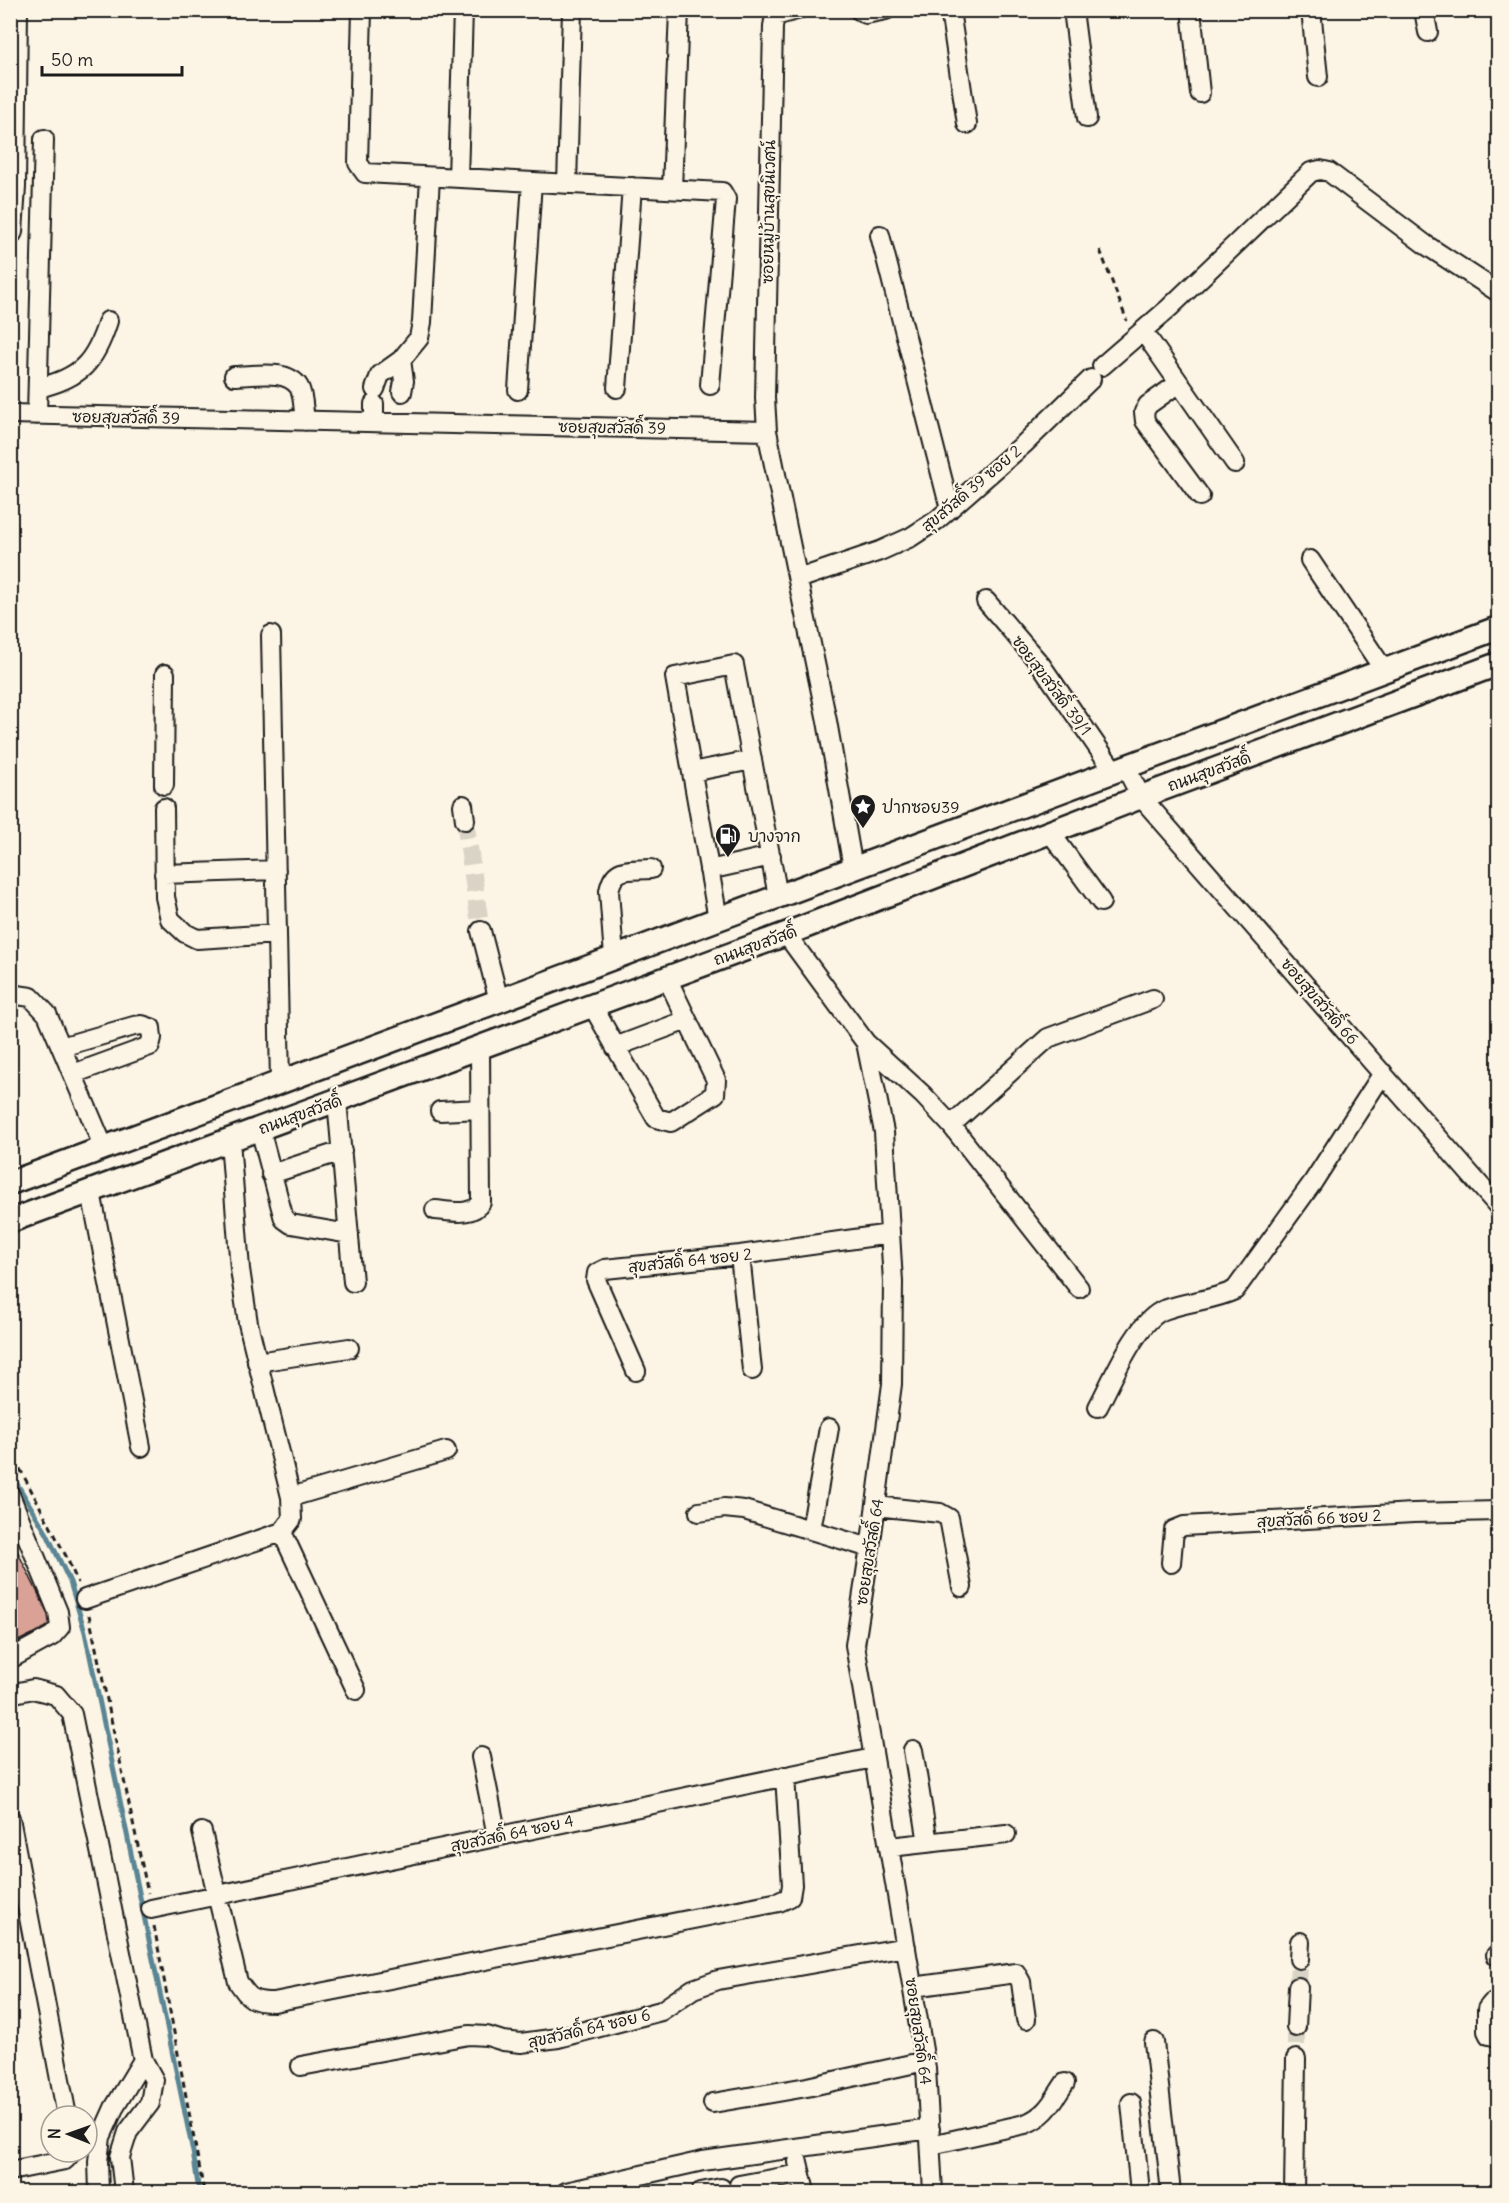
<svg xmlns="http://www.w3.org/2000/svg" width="1509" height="2203" font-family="Delius,'Playpen Sans Thai',sans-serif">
<rect width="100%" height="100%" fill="#fcf5e5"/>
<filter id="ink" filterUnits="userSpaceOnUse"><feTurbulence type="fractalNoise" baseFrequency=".0167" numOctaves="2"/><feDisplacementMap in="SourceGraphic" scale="12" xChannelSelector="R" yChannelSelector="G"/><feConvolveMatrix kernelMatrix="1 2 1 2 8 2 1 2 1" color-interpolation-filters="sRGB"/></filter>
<g filter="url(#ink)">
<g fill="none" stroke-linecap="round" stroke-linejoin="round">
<!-- stream -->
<path stroke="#5a8594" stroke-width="5" d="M10,1472L47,1534L70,1582L85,1632L193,2152L199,2192"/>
</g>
<!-- building -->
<path fill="#daa197" stroke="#1c1c1c" stroke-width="1.5" d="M10,1536L53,1624L10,1645Z"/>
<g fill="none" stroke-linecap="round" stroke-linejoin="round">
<!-- minor-tunnel -->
<path stroke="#dad4c7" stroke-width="18" stroke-dasharray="18 9" stroke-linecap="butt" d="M465,820L481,931
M1298,1987L1299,1959
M1296,2027V2059"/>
<defs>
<path id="minor" d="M362,10L358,163L365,173L722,192L726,199L710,385
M859,10L866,14L886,10
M950,10L967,124
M1073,10L1087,118
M1191,10L1200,93
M1311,10L1318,77
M1424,10L1428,32
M458,178L463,10
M567,184L572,10
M672,189L679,10
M880,235L950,509
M10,237L13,232L16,187L18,10
M1143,331L1235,463
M401,360L419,338L422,322L430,177
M1102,366L1169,308L1311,172L1320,170L1329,172L1426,245L1498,292
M234,376C253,376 287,368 299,387C304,396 303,410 305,421
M1179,383L1148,405L1144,412L1145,421L1200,496
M38,388C80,378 95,363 108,321
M617,388L632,187
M375,389L380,375L401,360L404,381L402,392
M518,390L532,182
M10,414L767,431L827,721L853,868
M37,415L44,139
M374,422V404
M767,431L765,398L773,26L775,16L797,10
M1310,560L1384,670
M798,579L880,551L911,537L937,520L1024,444L1091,379
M986,601L1041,665L1114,771
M271,635L280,1082
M1125,766L1141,797L1498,1206
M692,772L752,760L778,896
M164,785L165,674
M463,805L465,820
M164,808L165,897L170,919L185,933L197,939L277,934
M1050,832L1101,902
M709,870L771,856
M164,874L276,870
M718,919L675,677L734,665L752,760
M481,931L499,1001
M786,934L866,1043L884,1132L893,1282L892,1384L872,1534L855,1645L926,2068L933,2192
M614,957L609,891C614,865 629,871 651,869
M10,994L31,997L47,1014L104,1148
M592,1005L656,1118L671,1122L715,1094L716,1080L667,978
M866,1043L923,1095L951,1125L1048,1038L1153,999
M61,1047L134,1026L142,1025L151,1028L152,1038L150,1046L73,1074
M615,1047L687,1020
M337,1100L353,1282
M440,1111L480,1109
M951,1125L1079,1288
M260,1129L284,1219L291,1224L349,1234
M230,1140L240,1269L248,1323L291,1497
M271,1174L342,1151
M91,1192L141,1447
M435,1210C450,1211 472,1217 481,1202L480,1047
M740,1255L752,1370
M257,1362L349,1348
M636,1371L596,1280L597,1273L605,1269L740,1255L890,1234
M1098,1407C1112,1381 1137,1320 1164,1310C1187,1301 1212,1301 1235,1290L1313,1182L1383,1073
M10,1495L58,1612L60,1627L52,1636L10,1659
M876,1506L940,1513L949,1518L962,1587
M699,1512L724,1508L744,1510L870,1548
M811,1530L829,1428
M282,1532L356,1690
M1171,1563L1174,1530L1184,1526L1413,1513L1498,1511
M85,1599L282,1532L292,1519L291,1497L446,1451
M10,1694L33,1689L56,1695L72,1714L143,2060L154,2080L150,2103L128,2132L120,2157L124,2192
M913,1750L928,1843
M481,1757L497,1836
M10,1818L67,2116
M202,1832L238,1982C250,1999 252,2002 274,2002L779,1902L790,1897L792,1885L785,1776
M890,1847L1006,1834
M151,1909L873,1758
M1496,1955H1498
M1299,1959L1300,1942
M913,1987L1016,1973L1021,1982L1026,2019
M1498,2003H1492L1487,2009V2031L1489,2035L1498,2037
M1296,2027L1298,1987
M1154,2042L1171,2192
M301,2066L469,2035L487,2036L503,2041L521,2043L558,2038L661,2011L693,1989L718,1980L906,1947
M713,2103L807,2087L925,2061
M1131,2103L1140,2192
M931,2145L1025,2124C1047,2115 1052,2102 1065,2083
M798,2162L805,2192
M10,2171L65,2160L72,2152
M739,2185L800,2174
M99,2192L98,2161L101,2137L114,2108L143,2060
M566,2192L703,2161L930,2129
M701,2192L721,2188
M1294,2192L1296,2059"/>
<path id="major" d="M10,1183L1498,628
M10,1221L786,934L1141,797L1498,664"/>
</defs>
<!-- minor casing -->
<use href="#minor" stroke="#1c1c1c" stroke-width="22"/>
<!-- major casing -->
<use href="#major" stroke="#1c1c1c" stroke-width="27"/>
<!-- path -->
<path stroke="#1c1c1c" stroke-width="3" stroke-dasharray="6 4.5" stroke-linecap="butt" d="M1100,250L1127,321
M10,1450L66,1556L78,1583
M89,1615L148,1893
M154,1926L204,2192"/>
<!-- minor -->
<use href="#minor" stroke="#fcf5e5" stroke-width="18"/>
<!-- major -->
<use href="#major" stroke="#fcf5e5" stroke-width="22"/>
</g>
</g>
<!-- icons -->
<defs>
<symbol id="sight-pin" viewBox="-11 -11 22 30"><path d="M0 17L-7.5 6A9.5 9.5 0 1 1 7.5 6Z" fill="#1c1c1c" stroke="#fcf5e5"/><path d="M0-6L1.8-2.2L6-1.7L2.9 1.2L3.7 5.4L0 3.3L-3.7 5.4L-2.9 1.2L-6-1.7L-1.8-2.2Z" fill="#fff"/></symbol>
<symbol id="fuel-pin" viewBox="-11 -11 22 30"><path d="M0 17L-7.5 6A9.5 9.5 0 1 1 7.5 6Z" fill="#1c1c1c" stroke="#fcf5e5"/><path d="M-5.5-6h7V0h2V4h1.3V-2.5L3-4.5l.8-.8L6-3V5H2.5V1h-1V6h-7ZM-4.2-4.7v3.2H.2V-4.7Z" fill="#fff"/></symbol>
</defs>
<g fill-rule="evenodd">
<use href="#sight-pin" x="848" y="792" width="30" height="40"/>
<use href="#fuel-pin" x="713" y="821" width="30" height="40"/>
</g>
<g text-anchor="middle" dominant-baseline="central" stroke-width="4.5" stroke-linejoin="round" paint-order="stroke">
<!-- street labels -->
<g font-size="16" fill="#1c1c1c" stroke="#fcf5e5">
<text transform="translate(768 212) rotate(-89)">ซอยหมู่บ้านสุขนิเวศน์</text>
<text transform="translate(126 417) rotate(1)">ซอยสุขสวัสดิ์ 39</text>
<text transform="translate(612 427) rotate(1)">ซอยสุขสวัสดิ์ 39</text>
<text transform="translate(971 488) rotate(-40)">สุขสวัสดิ์ 39 ซอย 2</text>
<text transform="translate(1052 685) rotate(53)">ซอยสุขสวัสดิ์ 39/1</text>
<text transform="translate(1209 771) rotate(-20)">ถนนสุขสวัสดิ์</text>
<text transform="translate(755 945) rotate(-20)">ถนนสุขสวัสดิ์</text>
<text transform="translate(1320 1001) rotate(49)">ซอยสุขสวัสดิ์ 66</text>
<text transform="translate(300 1114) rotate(-20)">ถนนสุขสวัสดิ์</text>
<text transform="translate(690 1260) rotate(-6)">สุขสวัสดิ์ 64 ซอย 2</text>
<text transform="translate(1319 1518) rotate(-3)">สุขสวัสดิ์ 66 ซอย 2</text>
<text transform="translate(869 1552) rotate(-81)">ซอยสุขสวัสดิ์ 64</text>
<text transform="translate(512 1833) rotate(-12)">สุขสวัสดิ์ 64 ซอย 4</text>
<text transform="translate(589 2028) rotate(-13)">สุขสวัสดิ์ 64 ซอย 6</text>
<text transform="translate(919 2031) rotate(82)">ซอยสุขสวัสดิ์ 64</text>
</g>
<!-- poi labels -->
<g font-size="16" fill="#1c1c1c" stroke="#fcf5e5" text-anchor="start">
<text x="882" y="807">ปากซอย39</text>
<text x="748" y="836">บางจาก</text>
</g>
</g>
<!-- margin -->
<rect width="1509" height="2203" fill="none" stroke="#fcf5e5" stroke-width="36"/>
<rect x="18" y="18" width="1473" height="2167" fill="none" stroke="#1c1c1c" stroke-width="2" filter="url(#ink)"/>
<!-- north arrow -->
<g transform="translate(69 2134) rotate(271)"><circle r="28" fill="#fcf5e5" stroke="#a29e95" stroke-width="1.5"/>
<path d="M0-4.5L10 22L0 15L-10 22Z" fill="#1c1c1c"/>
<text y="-9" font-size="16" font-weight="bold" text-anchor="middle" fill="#1c1c1c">N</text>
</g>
<!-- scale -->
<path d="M42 66v9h140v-9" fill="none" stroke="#1c1c1c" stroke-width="3"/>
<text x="51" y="66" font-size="18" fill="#1c1c1c" stroke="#fcf5e5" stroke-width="4.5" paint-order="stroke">50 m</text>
</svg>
